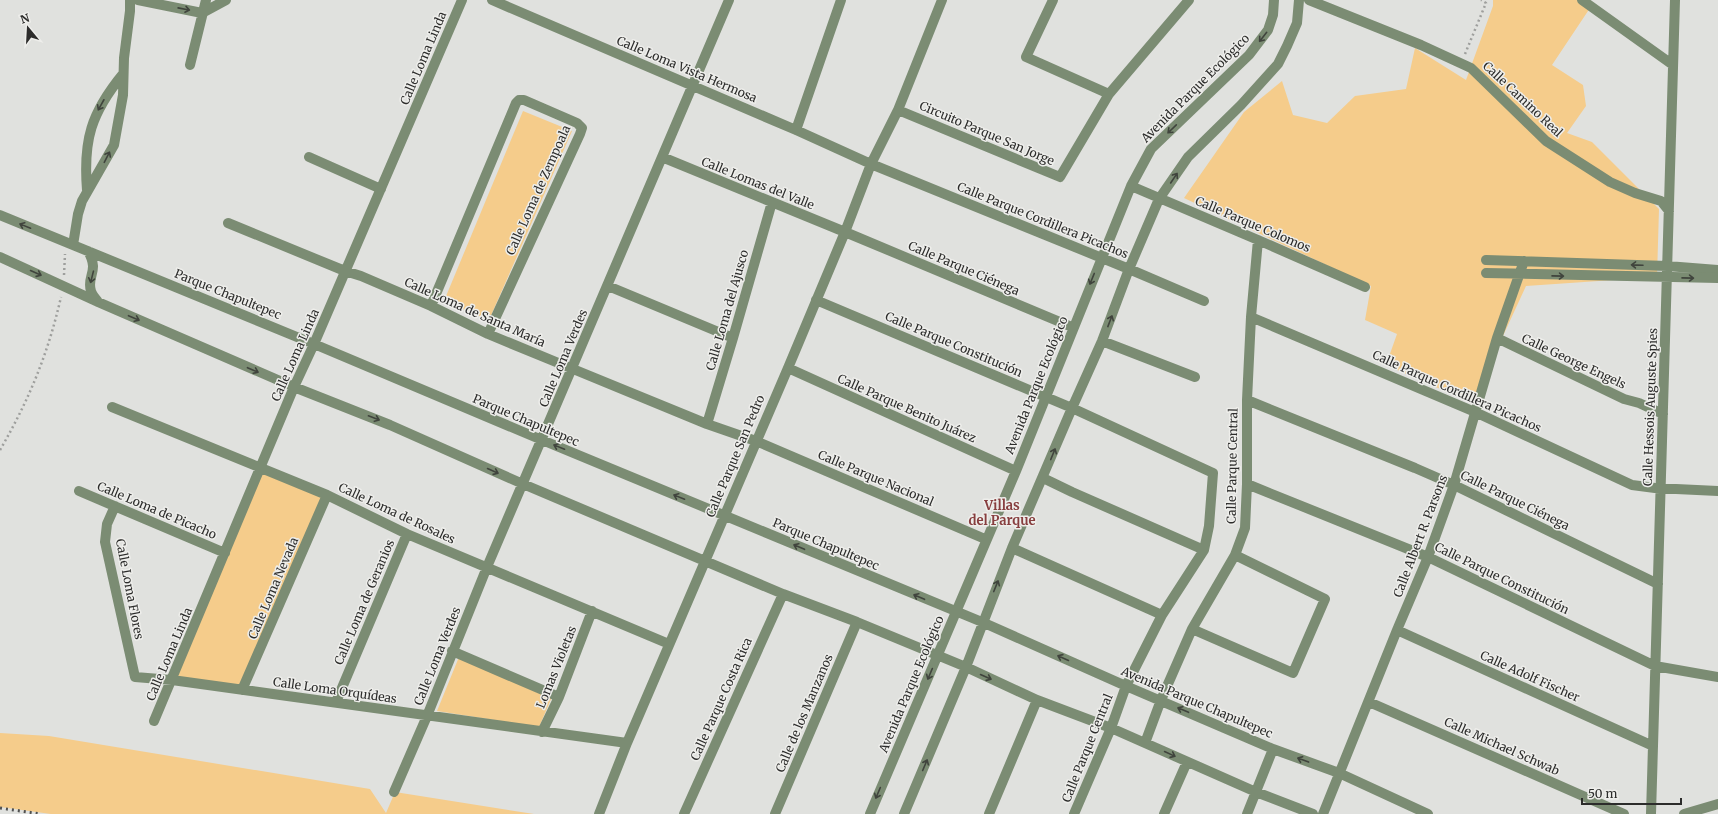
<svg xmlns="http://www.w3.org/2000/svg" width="1718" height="814" font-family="Merriweather,serif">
<rect width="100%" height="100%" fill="#e0e1de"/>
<!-- green -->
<path fill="#f5cc8b" d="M1493,0H1581L1590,8L1552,65L1583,85L1586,106L1567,133L1592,142L1659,209L1657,277L1526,286L1472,403L1386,365L1397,334L1365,320L1371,286L1184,198L1244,112L1282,81L1293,115L1327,123L1355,96L1406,89L1415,48L1466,80L1493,6Z
M523,111L572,131L489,320L444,301Z
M261,471L325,498L242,690L174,679Z
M459,657L552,697L539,727L437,711Z
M0,733L49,736L370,789L386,813L395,792L534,814H51L0,807Z"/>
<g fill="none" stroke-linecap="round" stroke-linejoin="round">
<!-- path -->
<path stroke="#9e9f9d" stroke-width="2.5" stroke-dasharray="2 3" stroke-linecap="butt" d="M1465,54L1486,3L1481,0
M64,275L65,254
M0,450C29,400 48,354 61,297"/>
<!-- minor -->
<path stroke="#7b8c73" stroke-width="10" d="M138,0L202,13L226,0
M492,0L796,130L871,164L1129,269L1204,301
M942,0L898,110L1060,177L1109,94L1189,0
M1053,0L1026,57L1109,94
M1309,0L1421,45L1471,68L1546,141L1610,182L1635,193L1661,201L1669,211
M1582,0L1673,65
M190,65L206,0
M796,130L841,0
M309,157L381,189
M662,157L845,232L1072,327
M1131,186L1258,240L1365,287
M87,190C83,140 91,113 123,74
M0,215L314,344L542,440L982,622L1126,686L1273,749L1339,773L1428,814
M228,223L345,271L361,276L431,306L488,334L573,369L707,424L756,441L985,539
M73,245L78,214L82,201L114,145L123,95L124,58L130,11V0
M88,251C100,272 86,276 91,291C92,295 96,299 98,302
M0,257L98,302L294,387L390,425L523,484L783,594L857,622L966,667L1037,700L1111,728L1256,792L1313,814
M1486,260L1667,266L1718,270
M1486,273L1718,278
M608,286L733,338
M816,300L1072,408L1213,473L1209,526L1204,550L1162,615L1126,686L1111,728L1074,814
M431,306L516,103L519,100H524L577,123L582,128L580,134L488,334
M1251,317L1475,412L1632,485L1655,488L1718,491
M1497,338L1624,399L1639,403L1663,414
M1102,341L1195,377
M788,368L1016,471
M1247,400L1415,468L1454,485L1658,584
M112,407L327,495L407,534L669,644
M707,424L733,338L772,202
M1043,478L1072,492L1204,550
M1247,484L1428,557L1655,666L1718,677
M79,491L225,553
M115,506L107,524L105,542L135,677L172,680L627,743
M1012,548L1162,615
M1192,629L1293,673L1325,599L1235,555
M1397,630L1653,746
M452,651L559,697
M242,690L327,495
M336,702L407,534
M1369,702L1624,814
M154,721L294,387L314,344L462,0
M542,732L559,697L592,611
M1145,743L1161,700L1192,629L1235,555L1245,528L1247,484V400L1251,317L1258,240
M394,792L427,716L487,567L729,0
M599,814L627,743L788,368L845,232L871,164L898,110
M684,814L783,594
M775,814L857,622
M870,814L1016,471L1131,186L1151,149L1249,55L1268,30L1273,15L1274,0
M904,814L966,667L1012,548L1072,408L1102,341L1129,269L1159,199L1188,157L1241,105L1278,64L1287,46L1297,23L1299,0
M989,814L1037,700
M1164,814L1187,762
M1247,814L1273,749
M1323,814L1397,630L1428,557L1454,485L1497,338L1524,261
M1651,814L1675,0
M1684,814L1718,804"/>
<!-- rail -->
<path stroke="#50504f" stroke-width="3" stroke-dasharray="2 4" stroke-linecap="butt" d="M0,808L41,814"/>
</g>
<!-- one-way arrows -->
<defs><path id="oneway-shaft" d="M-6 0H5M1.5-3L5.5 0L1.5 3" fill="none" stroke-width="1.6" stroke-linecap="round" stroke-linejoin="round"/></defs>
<g stroke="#40443d">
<use href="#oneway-shaft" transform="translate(184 9) rotate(11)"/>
<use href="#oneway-shaft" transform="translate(1263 37) rotate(128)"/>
<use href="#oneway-shaft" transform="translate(101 105) rotate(119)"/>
<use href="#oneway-shaft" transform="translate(1172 129) rotate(136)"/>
<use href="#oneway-shaft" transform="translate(107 157) rotate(-63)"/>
<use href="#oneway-shaft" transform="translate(1174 178) rotate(-56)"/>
<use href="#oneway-shaft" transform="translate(25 226) rotate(-158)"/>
<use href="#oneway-shaft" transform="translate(1637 265) rotate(-178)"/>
<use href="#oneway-shaft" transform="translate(36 273) rotate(24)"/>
<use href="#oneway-shaft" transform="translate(1558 276) rotate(1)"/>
<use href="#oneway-shaft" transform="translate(92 277) rotate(104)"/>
<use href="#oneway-shaft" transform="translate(1688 278) rotate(1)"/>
<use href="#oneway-shaft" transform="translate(1092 279) rotate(112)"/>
<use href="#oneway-shaft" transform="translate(134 318) rotate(23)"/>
<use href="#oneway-shaft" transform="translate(1110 321) rotate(-69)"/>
<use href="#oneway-shaft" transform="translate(253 370) rotate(23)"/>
<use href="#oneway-shaft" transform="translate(374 418) rotate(21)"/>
<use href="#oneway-shaft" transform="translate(559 447) rotate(-158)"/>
<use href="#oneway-shaft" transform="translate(1053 454) rotate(-68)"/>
<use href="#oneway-shaft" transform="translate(493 471) rotate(24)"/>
<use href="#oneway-shaft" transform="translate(679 497) rotate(-158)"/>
<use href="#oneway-shaft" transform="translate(799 547) rotate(-157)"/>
<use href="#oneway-shaft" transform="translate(996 586) rotate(-68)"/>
<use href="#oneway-shaft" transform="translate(919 597) rotate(-157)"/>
<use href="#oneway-shaft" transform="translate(1063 658) rotate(-156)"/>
<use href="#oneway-shaft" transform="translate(930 674) rotate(113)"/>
<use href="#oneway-shaft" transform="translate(986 677) rotate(24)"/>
<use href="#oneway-shaft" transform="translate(1183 710) rotate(-157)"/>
<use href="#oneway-shaft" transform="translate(1170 754) rotate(25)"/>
<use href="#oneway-shaft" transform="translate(1303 760) rotate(-160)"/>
<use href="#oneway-shaft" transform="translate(925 765) rotate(-67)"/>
<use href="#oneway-shaft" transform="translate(878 793) rotate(113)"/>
</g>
<g text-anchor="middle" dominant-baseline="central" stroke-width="3" stroke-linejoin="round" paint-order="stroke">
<!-- street labels -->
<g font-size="12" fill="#2c2c2b" stroke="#eeeeeb">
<text transform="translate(423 58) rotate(-67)">Calle Loma Linda</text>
<text transform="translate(687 69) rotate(23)">Calle Loma Vista Hermosa</text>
<text transform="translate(1195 88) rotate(-45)">Avenida Parque Ecológico</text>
<text transform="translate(1523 99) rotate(43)">Calle Camino Real</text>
<text transform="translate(987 133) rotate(23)">Circuito Parque San Jorge</text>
<text transform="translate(758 183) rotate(22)">Calle Lomas del Valle</text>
<text transform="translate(538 190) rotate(-66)">Calle Loma de Zempoala</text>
<text transform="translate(1043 220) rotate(22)">Calle Parque Cordillera Picachos</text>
<text transform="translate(1253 224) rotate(23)">Calle Parque Colomos</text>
<text transform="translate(964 268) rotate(23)">Calle Parque Ciénega</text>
<text transform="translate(228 294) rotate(22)">Parque Chapultepec</text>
<text transform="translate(727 310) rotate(-74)">Calle Loma del Ajusco</text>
<text transform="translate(475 312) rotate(24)">Calle Loma de Santa María</text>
<text transform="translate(954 344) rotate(23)">Calle Parque Constitución</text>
<text transform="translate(295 355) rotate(-66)">Calle Loma Linda</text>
<text transform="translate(563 358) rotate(-67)">Calle Loma Verdes</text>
<text transform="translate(1574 361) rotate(25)">Calle George Engels</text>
<text transform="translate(1036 385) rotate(-68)">Avenida Parque Ecológico</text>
<text transform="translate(1457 391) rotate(24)">Calle Parque Cordillera Picachos</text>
<text transform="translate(1650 407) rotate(-88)">Calle Hessois Auguste Spies</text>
<text transform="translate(907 408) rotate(24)">Calle Parque Benito Juárez</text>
<text transform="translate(526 420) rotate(23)">Parque Chapultepec</text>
<text transform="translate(735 456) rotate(-67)">Calle Parque San Pedro</text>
<text transform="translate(1232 466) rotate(-89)">Calle Parque Central</text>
<text transform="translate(876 478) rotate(23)">Calle Parque Nacional</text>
<text transform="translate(1515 500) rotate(26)">Calle Parque Ciénega</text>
<text transform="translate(157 510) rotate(23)">Calle Loma de Picacho</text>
<text transform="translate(397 513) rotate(25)">Calle Loma de Rosales</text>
<text transform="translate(1420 536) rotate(-69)">Calle Albert R. Parsons</text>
<text transform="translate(826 544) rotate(23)">Parque Chapultepec</text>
<text transform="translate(1502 578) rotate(26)">Calle Parque Constitución</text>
<text transform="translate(273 588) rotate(-67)">Calle Loma Nevada</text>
<text transform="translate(130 589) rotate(79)">Calle Loma Flores</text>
<text transform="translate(364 602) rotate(-67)">Calle Loma de Geranios</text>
<text transform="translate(169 654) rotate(-67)">Calle Loma Linda</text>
<text transform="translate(437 656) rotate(-68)">Calle Loma Verdes</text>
<text transform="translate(556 667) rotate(-68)">Lomas Violetas</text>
<text transform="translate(1530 676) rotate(24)">Calle Adolf Fischer</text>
<text transform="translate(911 684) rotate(-67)">Avenida Parque Ecológico</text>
<text transform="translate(335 690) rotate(8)">Calle Loma Orquídeas</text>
<text transform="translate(721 699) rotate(-66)">Calle Parque Costa Rica</text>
<text transform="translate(1197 702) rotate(23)">Avenida Parque Chapultepec</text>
<text transform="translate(804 713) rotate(-67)">Calle de los Manzanos</text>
<text transform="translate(1502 746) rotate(24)">Calle Michael Schwab</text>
<text transform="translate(1087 748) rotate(-68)">Calle Parque Central</text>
</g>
<!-- neighbourhood labels -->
<g font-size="13" font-weight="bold" fill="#873e3f" stroke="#eeeeeb">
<text x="1002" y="505">Villas<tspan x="1002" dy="15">del Parque</tspan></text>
</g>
</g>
<!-- north arrow -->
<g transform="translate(28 28) rotate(342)" stroke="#eeeeeb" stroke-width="3" paint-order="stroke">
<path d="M0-3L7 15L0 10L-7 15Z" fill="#2c2c2b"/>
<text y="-6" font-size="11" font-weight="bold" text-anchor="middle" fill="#2c2c2b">N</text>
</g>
<!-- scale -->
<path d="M1582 798v6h99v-6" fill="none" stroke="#2c2c2b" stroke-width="2"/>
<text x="1588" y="798" font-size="12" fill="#2c2c2b" stroke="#eeeeeb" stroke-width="3" paint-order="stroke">50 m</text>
</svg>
